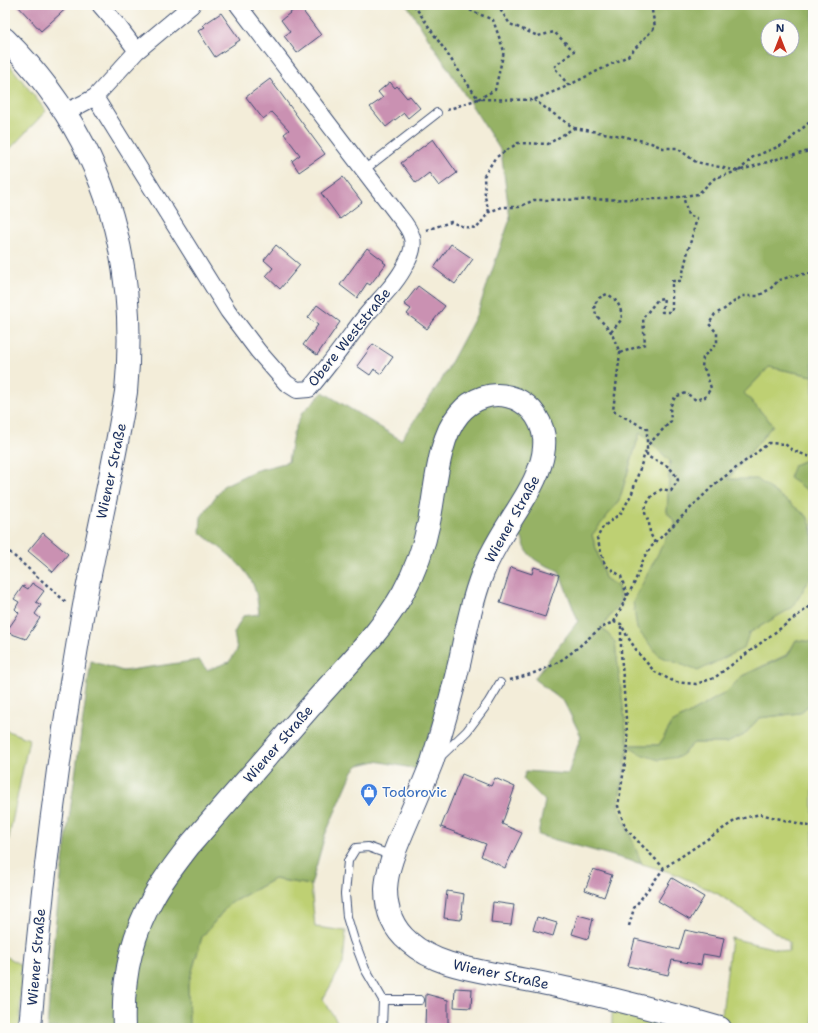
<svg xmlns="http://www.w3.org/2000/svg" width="818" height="1033" font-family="'Shantell Sans',sans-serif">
<rect width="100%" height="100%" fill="#fdfcf7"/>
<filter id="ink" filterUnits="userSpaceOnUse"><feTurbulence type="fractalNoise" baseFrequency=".025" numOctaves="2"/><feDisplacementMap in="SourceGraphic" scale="8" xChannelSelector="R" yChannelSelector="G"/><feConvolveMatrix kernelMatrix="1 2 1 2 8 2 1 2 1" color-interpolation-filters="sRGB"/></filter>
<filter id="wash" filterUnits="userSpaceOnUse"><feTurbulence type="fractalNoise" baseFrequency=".012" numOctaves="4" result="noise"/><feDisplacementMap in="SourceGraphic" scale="16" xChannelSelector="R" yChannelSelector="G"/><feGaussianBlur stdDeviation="0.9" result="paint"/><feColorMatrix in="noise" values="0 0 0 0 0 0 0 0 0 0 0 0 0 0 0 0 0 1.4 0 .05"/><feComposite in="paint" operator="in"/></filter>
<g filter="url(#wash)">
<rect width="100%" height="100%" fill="#f3edd9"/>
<!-- green -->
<path fill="#bed073" stroke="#6c8068" d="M5,59L46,111L5,154Z
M769,367L813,376V457L794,465L813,494V531L807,516L728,479L773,425L744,393Z
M640,432L670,461L667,512L676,523L667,536L749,633L793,607L813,573V642L796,640L788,654L742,676L725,693L672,723L659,745H629L679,757L694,743H727L744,735L759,718L800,713L813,701V1028H612V1012L615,1008L722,1014L731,938L789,952V942L718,894L673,873L642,864L626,829L618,806L628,745L602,627L621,601L618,587L605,578L592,535L619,501Z
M5,730L29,739L5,857Z
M274,879L311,885L315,927L346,931L343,964L323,999L338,1023L349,1024V1028H189L188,985L202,937L229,904Z
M5,956L21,965L20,1028H5Z"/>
<!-- forest -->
<path fill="#96b265" stroke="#587062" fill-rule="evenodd" d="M407,5H813V376L769,367L744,393L773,425L728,479H757L807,516L813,531V573L793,607L749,633L744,648L698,671L659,656L637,629L633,602L667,536L676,523L667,512L670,461L640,432L619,501L592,535L605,578L618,587L621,601L602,627L615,642L628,745H659L672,723L725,693L742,676L788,655L796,640L813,642V701L800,713L759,718L744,735L727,743H694L679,757L659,760L640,754L628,746L618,806L642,864L538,835L545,801L523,779L526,771L568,774L581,736L564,702L534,679L578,621L559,571C539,562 528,561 522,538L511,535L492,569L417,769L376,761L359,765L353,771L325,835L311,885L274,879L229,904L202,937L188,985L189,1028H47L54,935L62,869L91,661L123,671L199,660L207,670L229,662L237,650L234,633L243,616L259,614C258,605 257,595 254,587C247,566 217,545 200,533L201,517L223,486L254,471L288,462L293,434L302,413L323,392L401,440L441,381L477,314L510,219L501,151ZM768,26H792V50H768Z
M813,457V494L789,478L794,465Z"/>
<g id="blocks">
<!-- building -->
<path fill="#ca91b2" d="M17,5H70L41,31Z
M299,6L321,35L297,53L284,36L290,32L281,20Z
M221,13L240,40L215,57L198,31L205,27L203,25Z
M270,79L325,154L299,172L292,161L300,155L284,134L289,130L272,112L263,119L246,97Z
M390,82L395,88L397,86L407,98L410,96L420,108L408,118L404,113L386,127L370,107L383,98L378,92Z
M433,139L457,173L439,186L429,173L416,183L401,163Z
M343,177L362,202L340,219L321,193Z
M451,244L473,259L455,284L434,268Z
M276,245L300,265L280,289L266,276L273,268L264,260Z
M367,248L384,261L383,262L386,264L370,285L367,283L357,298L340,285Z
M418,286L445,306L427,329L407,314L411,309L404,304Z
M317,305L340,322L317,355L303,345L318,325L308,318Z
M373,344L393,357L381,374L374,369L370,375L357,366Z
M43,533L68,554L53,572L28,551Z
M511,567L532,574L534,567L559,575L545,617L500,603Z
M32,583L44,591L36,602L41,605L35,614L40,618L26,639L6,632L19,613L15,609L19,602L14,599L23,586L28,589Z
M462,774L491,786L495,778L515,787L502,824L522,833L505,868L481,856L486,844L441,827Z
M593,869L612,875L604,897L585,890Z
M672,878L704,897L690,920L658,901Z
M447,891L464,894L461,920L444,918Z
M493,902L514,905L511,925L491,923Z
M578,915L593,919L588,939L572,934Z
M537,917L557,923L553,936L533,930Z
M685,930L724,938L720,957L703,954L701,965L672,960L668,975L628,966L635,939L679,950Z
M455,988L472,989L471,1008L454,1007Z
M426,994L448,1000V1028H425Z"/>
</g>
</g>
<g filter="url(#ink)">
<use href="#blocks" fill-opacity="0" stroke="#3b4c70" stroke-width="1"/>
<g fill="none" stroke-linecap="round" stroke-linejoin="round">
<defs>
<path id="lane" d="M364,170L437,113
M440,757L467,731L488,703L500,683
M383,1000H420
M382,1028L383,1000L365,969L354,940L347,917L345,894L348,861L356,848L368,847L393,856"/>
<path id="street" d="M137,51L192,5
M95,97L228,311L258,351L286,383L297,390L309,389C328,367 345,343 363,319C377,301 396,285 406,264C410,257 414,246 412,238C410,229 403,221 398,215L238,5
M65,112L82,104L95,97L137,51L119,27L100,5"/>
<path id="primary" d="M5,39C103,136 139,256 126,392C114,467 95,542 82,617C58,753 41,890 30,1028
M124,1028C122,982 131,936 154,896C164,878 177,862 189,846C232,797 275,748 318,698C347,665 381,632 403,593C415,571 424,547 429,522C436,490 437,440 459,414C486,381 537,393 544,437C546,457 537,477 527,494C512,520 494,544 483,572C472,600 466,631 460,660C452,694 443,728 432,762C423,785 413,808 403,831C395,850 387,869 386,889C386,910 393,929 409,942C434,964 469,969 500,975C525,980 550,984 574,990C623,1001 672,1014 720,1028"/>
</defs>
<!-- lane casing -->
<use href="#lane" stroke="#3b4c70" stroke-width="10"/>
<!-- street casing -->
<use href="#street" stroke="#3b4c70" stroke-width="18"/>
<!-- primary casing -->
<use href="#primary" stroke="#3b4c70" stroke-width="24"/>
<!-- path -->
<path stroke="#3b4c70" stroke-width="2.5" stroke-dasharray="3 3" stroke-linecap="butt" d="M414,5L478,99L495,90L504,51L493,20L458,5
M497,5L510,24L538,36L554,32L574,51L554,67L569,86
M447,110L478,99L533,100L563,88L628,56L655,27L651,5
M574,128L622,136L651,143L663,148H677L696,162L738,171
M787,157L813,150
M739,171L753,157L785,144L813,119
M489,212L485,197L484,176L495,158L518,143L548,144L574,128L534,100
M426,230L451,222L464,227L477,228L489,212L502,207H519L534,200L669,199L683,196L698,194L715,178L787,156
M611,332L622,319C621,307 618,300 607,294L599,298L594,305L596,315L611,332L620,353L613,411L647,429V446
M620,353L645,344L643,318L658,299L664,298L662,312H672V281H681L687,255L697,218L688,215L683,196
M655,543L650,533L649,523L645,513L646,505L652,496L662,489L671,491L678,480C669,462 662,465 647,456V446L671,421L670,407L675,397L686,393L696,400L705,397L711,388L705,370L702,368L703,357L717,343V333L709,324L715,314L723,310L742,296H758L770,289L779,280L796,275L813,273
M5,548L66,602
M627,596L621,576L605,565L597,538L603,527L622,512L632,493L646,450
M614,622L624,602L634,584L644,558L651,547L715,484L769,443L785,444L792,450L813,458
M621,626V652L628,745L618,806L626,829L664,868
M510,680C530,675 551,668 567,656C583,645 596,628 614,622L621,624L627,636L639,654L655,672L675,682L696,684L714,678L813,604
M629,926L634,908L664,868L736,820L760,814L813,827"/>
<!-- lane -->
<use href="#lane" stroke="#fff" stroke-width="8"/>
<!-- street -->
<use href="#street" stroke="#fff" stroke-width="16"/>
<!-- primary -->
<use href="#primary" stroke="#fff" stroke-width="22"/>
</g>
</g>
<!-- icons -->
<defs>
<symbol id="shop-pin" viewBox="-11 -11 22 30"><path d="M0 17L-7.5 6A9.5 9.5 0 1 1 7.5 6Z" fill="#3f7fe0" stroke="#fdfcf7"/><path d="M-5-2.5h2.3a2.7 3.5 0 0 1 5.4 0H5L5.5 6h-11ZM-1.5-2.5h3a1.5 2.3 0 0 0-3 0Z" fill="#fff"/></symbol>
</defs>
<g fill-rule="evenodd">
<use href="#shop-pin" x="359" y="782" width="20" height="27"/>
</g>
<g text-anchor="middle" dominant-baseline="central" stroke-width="3" stroke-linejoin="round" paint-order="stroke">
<!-- street labels -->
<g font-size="14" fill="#1b2f5e" stroke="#fdfcf7">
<text transform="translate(349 337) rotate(-51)">Obere Weststraße</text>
<text transform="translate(111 471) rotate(-78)">Wiener Straße</text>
<text transform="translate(512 519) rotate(-61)">Wiener Straße</text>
<text transform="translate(278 744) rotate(-49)">Wiener Straße</text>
<text transform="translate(36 957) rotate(-85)">Wiener Straße</text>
<text transform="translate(501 974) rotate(12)">Wiener Straße</text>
</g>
<!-- shop labels -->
<g font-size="14" fill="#366cbe" stroke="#fdfcf7" text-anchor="start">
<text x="382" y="792">Todorovic</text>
</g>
</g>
<!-- margin -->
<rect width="818" height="1033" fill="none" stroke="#fdfcf7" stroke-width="20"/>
<!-- north arrow -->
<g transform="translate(780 38)"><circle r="19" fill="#fdfcf7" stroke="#a3aaba"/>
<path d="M0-3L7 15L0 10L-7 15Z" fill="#c8321e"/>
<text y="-6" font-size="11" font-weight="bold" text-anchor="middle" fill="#1b2f5e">N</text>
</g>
</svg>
